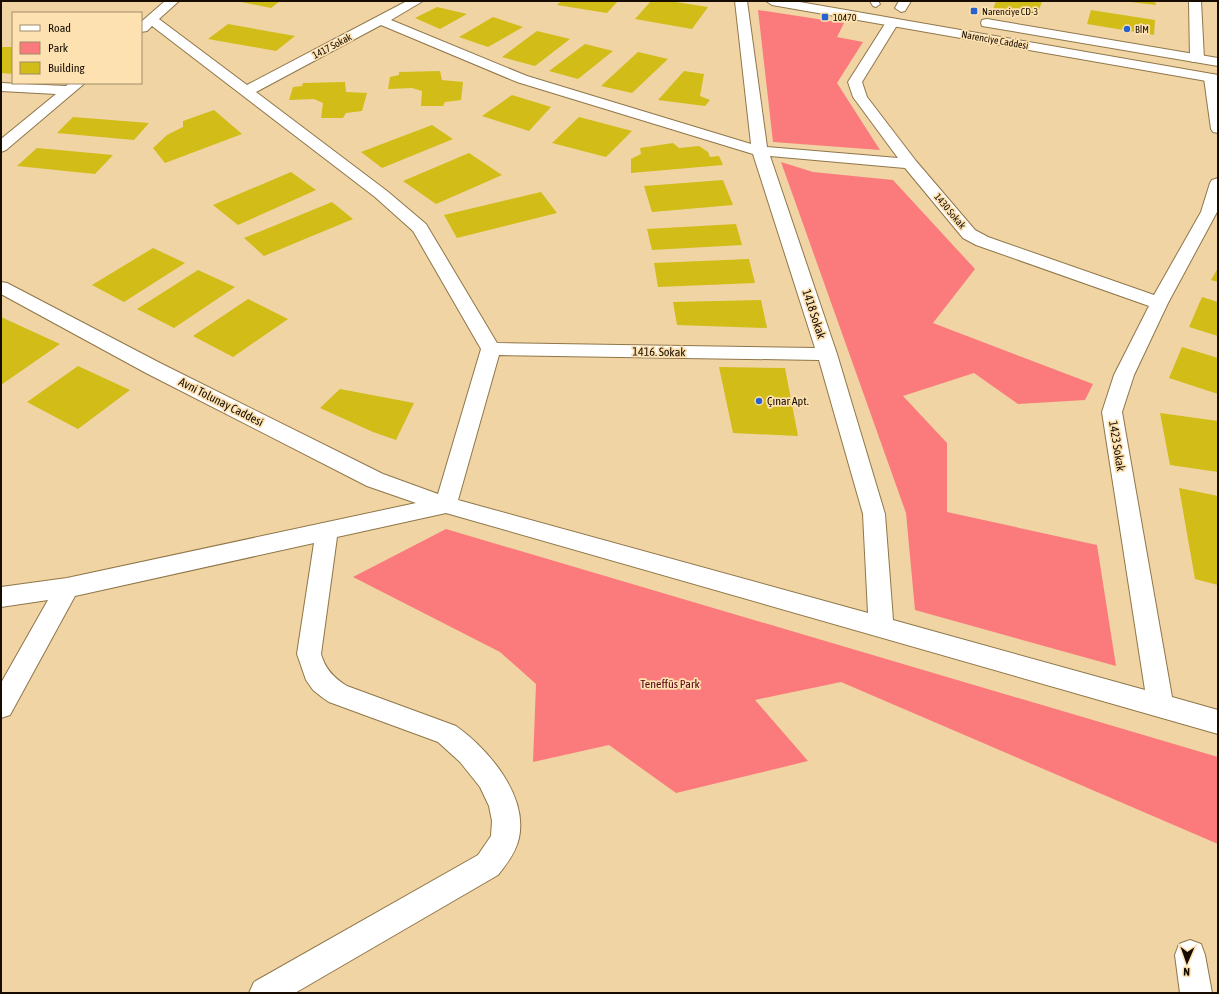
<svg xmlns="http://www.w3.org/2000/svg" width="1219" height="994" font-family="'Asap Condensed',sans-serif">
<rect width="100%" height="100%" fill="#f0d4a4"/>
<!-- green -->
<path fill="#fb7b7c" d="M758,10L844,23L837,37L863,42L837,83L880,150L773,142Z
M781,162L813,172L893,180L975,269L933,323L1093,384L1085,400L1018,404L974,373L903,396L947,443V512L1097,545L1116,666L915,610L906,513Z
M446,529L1218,757V844L841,682L755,700L808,761L676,793L609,745L533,762L536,684L500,652L353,577Z"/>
<!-- building -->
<path fill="#d1bc18" d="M236,1H280L271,8Z
M561,1H618L607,13L557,5Z
M651,1H669L708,7L692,29L635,19Z
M996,1H1042L1037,16L993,9Z
M1130,1H1155L1156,5L1130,2Z
M437,7L467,14L440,29L415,18Z
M1091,10L1155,20L1154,35L1087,24Z
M493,17L523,27L488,47L459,37Z
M228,24L295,36L276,51L208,39Z
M537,31L570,39L535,66L502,57Z
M585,44L613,51L578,79L549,71Z
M1,47H13V74L1,73Z
M638,52L668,59L632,93L601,86Z
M440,71L442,80L463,82L461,100L445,102L443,106H421L422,91L412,88L388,89L390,77L399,75V72Z
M684,71L704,74L700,96L710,100L705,106L658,100Z
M345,82L346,92L367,93L362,111L346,113L343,118H321L323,103L314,99L289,100L293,87L302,86L303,83Z
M512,95L551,107L529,131L482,116Z
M214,110L242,134L165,163L153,148L167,135L183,127V121Z
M73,117L149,123L134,140L57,133Z
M579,117L632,131L606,157L552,143Z
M432,125L453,139L382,168L361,152Z
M673,143L679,148L699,146L708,152L710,157L719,156L723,165L631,173V159L641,154L640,148Z
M37,148L113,155L95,174L17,166Z
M469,153L502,175L436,204L403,181Z
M291,172L316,190L238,225L213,205Z
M723,180L733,205L652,212L644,186Z
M541,192L557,213L457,238L444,215Z
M332,202L353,219L264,256L244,238Z
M736,224L742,245L652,250L647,229Z
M153,248L185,263L124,302L92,285Z
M749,259L755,283L658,287L654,263Z
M1218,268V282L1211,280Z
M198,270L235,287L174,328L137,309Z
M1202,297L1218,302V336L1189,327Z
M248,299L288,319L233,357L193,336Z
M761,300L767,328L677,325L673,302Z
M1,317L60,344L1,385Z
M1182,347L1218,358V394L1169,378Z
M78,366L130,390L78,429L27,402Z
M719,367L785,368L798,436L733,433Z
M340,389L414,403L396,440L373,432L320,408Z
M1160,413L1218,421V472L1170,465Z
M1179,488L1218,496V585L1195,579Z"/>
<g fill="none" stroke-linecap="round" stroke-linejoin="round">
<defs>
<path id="lane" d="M870,1H878L880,4L876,7L873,6Z"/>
<path id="street" d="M165,1H179L159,19L247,85L407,1H423L391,20L527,76L751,144L735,1H747L767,147L898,158L853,97L848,82L888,19H898L899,22L862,82L867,97L916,161L975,230L988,237L1154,295L1201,212L1210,183L1212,180L1218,178L1217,212L1168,303L1134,375L1122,412L1172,697L1218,710V734L446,513L337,537L321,654C325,669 334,678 347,686L456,726C488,749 528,795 519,838C516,852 507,864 498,875L295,993H249L254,982L478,855L491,836L492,821L489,806L480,787L460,762L438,742L329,702L323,698L313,690L306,680L297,654L314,543L75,596L10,715L1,718V683L48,600L1,607V587L67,578L416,503L367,486L146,373L1,294V282L7,283L160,363L383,474L438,494L481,349L413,231L375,197L152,26L147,31L141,32V22ZM381,25L517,82L753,154L815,348L497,343L426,224L387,191L256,92ZM770,156L905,168L963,238L976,245L1149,306L1114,375L1102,412L1145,690L893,620L885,514L837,354ZM499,355L819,360L863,514L868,613L458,500Z
M899,1H911L905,11L901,12L895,8Z
M1189,1H1201L1204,59L1202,62H1192L1190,59Z
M1211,74L1216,75L1218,78V133L1213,132L1211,129L1204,78L1206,75Z
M1,83L66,86L69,83H85L6,150L1,152V139L56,94L1,91Z
M1190,940L1201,944L1205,955L1212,993H1180L1175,955L1179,944Z"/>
<path id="primary" d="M766,1H794L1218,75V83L772,5Z
M987,19L1218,58V66L982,26L981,23L982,20Z"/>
</defs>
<!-- lane casing -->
<use href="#lane" stroke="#8f7649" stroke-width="2"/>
<!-- street casing -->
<use href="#street" stroke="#8f7649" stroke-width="2"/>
<!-- primary casing -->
<use href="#primary" stroke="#8f7649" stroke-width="2"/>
<!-- lane -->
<use href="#lane" fill="#fff" fill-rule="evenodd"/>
<!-- street -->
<use href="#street" fill="#fff" fill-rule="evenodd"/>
<!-- primary -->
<use href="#primary" fill="#fff" fill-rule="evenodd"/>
</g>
<!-- markers -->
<g fill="#2663d0" stroke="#fde1b1" stroke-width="1.5">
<rect x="970" y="7" width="8" height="8" rx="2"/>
<rect x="821" y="13" width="8" height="8" rx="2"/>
<circle cx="1127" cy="29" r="4"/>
<circle cx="759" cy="401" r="4"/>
</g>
<g text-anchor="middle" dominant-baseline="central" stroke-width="3.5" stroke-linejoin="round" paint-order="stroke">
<!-- far-poi labels -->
<g font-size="10" fill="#160d00" stroke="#fde1b1" text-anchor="start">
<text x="982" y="11">Narenciye CD-3</text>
<text x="833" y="17">10470</text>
<text x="1135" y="29">BİM</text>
</g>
<!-- far-street labels -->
<g font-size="10" fill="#160d00" stroke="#fde1b1">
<text transform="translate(995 40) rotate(10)">Narenciye Caddesi</text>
<text transform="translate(332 46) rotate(-28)">1417 Sokak</text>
<text transform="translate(950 211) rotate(50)">1430 Sokak</text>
</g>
<!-- street labels -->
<g font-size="12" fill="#160d00" stroke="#fde1b1">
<text transform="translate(814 314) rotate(72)">1418 Sokak</text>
<text transform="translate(659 352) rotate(1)">1416. Sokak</text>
<text transform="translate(221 402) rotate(27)">Avni Tolunay Caddesi</text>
<text transform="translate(1117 446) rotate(81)">1423 Sokak</text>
</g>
<!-- poi labels -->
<g font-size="12" fill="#160d00" stroke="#fde1b1" text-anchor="start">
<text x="767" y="401">Çınar Apt.</text>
</g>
<!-- park labels -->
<g font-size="12" fill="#55010f" stroke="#fde1b1">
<text x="670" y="684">Teneffüs Park</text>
</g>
</g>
<!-- border -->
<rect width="1219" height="994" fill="none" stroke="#160d00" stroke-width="4"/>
<!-- legend -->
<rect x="12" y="12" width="130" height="72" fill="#fde1b1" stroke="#a18c6a"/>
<rect x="20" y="25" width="20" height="6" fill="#ffffff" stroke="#a18c6a"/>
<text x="48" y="32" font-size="12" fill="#160d00">Road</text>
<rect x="20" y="42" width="20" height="12" fill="#fb7b7c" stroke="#a18c6a"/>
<text x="48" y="52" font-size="12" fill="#160d00">Park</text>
<rect x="20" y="62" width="20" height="12" fill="#d1bc18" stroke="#a18c6a"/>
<text x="48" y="72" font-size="12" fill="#160d00">Building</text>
<!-- north arrow -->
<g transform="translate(1187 962) rotate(182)" stroke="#fde1b1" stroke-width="3" paint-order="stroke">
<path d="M0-3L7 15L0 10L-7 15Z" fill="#160d00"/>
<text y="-6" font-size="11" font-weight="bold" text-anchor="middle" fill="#160d00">N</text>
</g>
</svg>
